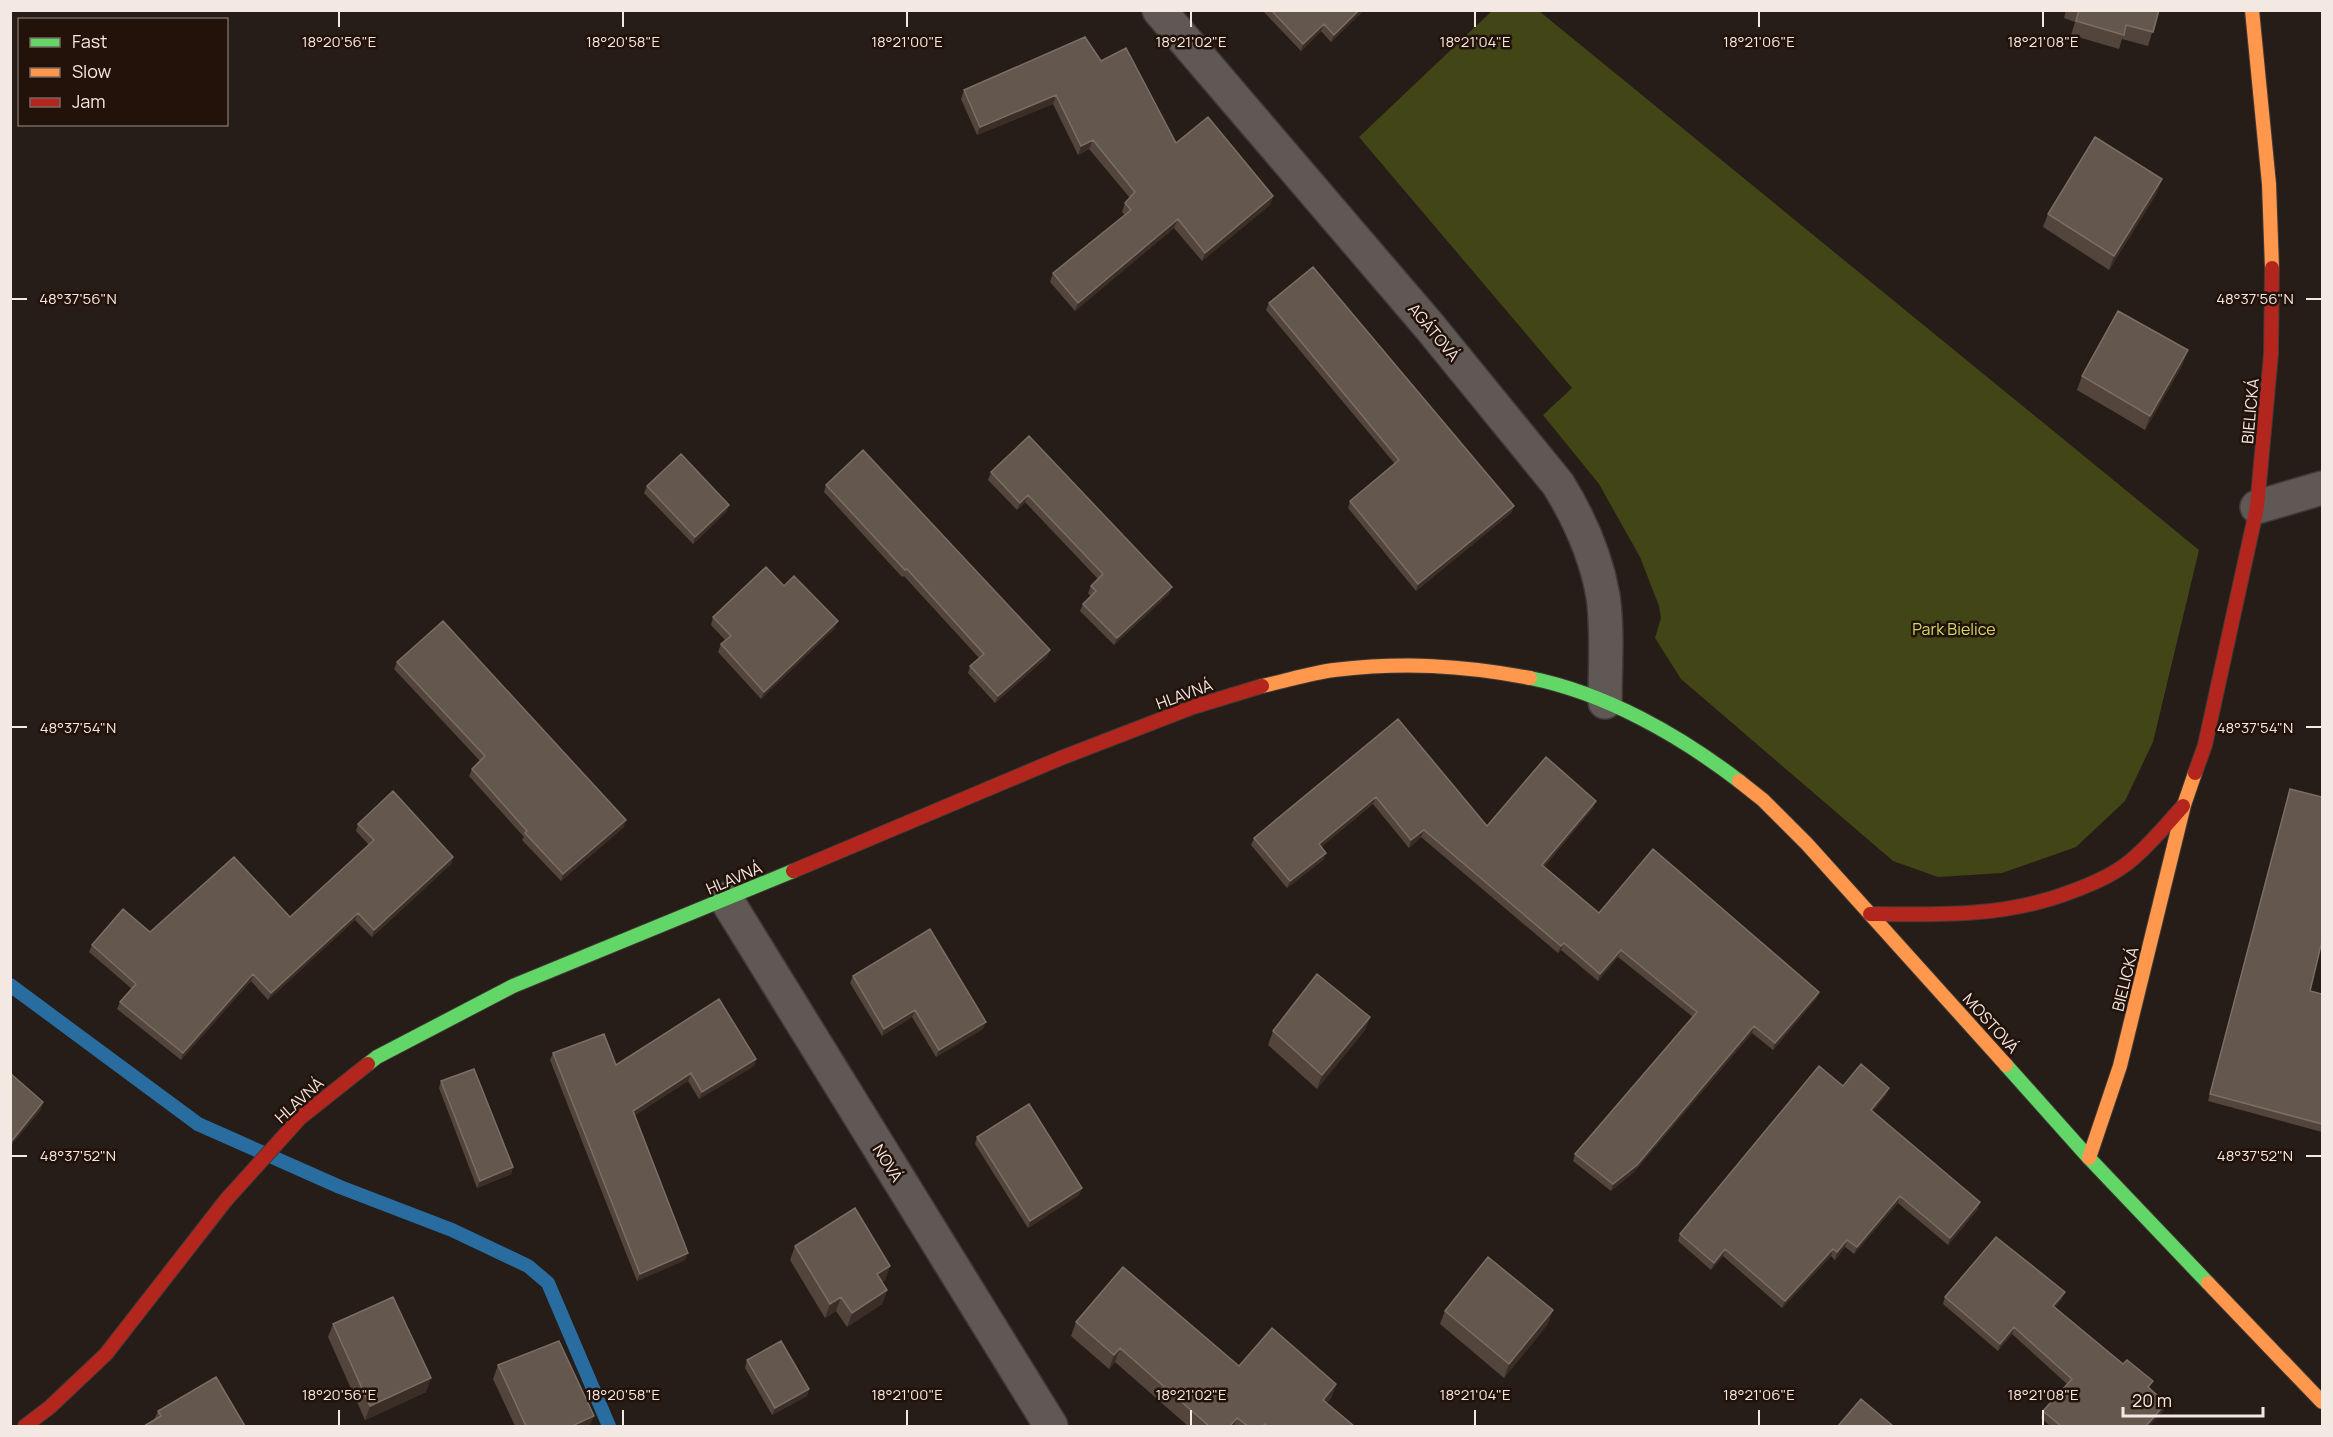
<svg xmlns="http://www.w3.org/2000/svg" width="2333" height="1437" font-family="Manrope,sans-serif">
<rect width="100%" height="100%" fill="#261d18"/>
<!-- green -->
<path fill="#424515" d="M1493,10L1539,11L2199,550L2153,742L2125,801L2076,847L2002,873L1938,877L1893,861L1681,679L1655,638L1661,618L1659,606L1640,557L1599,484L1543,415L1572,388L1359,137Z"/>
<g fill="none" stroke-linecap="round" stroke-linejoin="round">
<!-- stream -->
<path stroke="#296da0" stroke-width="14" d="M10,985L198,1124L340,1187L452,1230L528,1266L548,1283L609,1426"/>
<defs>
<path id="street" d="M1159,10L1430,327L1558,484C1579,518 1596,556 1603,596C1608,631 1605,667 1605,702
M2257,507L2322,488
M726,899L1051,1426"/>
<path id="fast" d="M1530,678C1605,693 1679,735 1739,781
M368,1064L377,1057L513,986L793,871
M2006,1065L2089,1158L2208,1283"/>
<path id="slow" d="M2252,10L2269,184L2272,268
M1262,686C1286,681 1310,673 1334,670C1404,662 1461,665 1530,678
M1739,781L1763,800L1807,844L2006,1065
M2089,1158L2120,1066L2184,805L2195,773
M2208,1283L2322,1402"/>
<path id="jam" d="M2195,773L2205,745L2257,507L2271,354L2272,268
M793,871L1061,758L1193,707L1262,686
M1870,914C1939,915 2007,917 2073,891C2092,884 2113,875 2129,862C2149,846 2166,825 2183,806
M25,1426L50,1407L106,1354L226,1200L300,1118L368,1064"/>
</defs>
<!-- street casing -->
<use href="#street" stroke="#403935" stroke-width="36"/>
<!-- fast casing -->
<use href="#fast" stroke="#403935" stroke-width="16"/>
<!-- slow casing -->
<use href="#slow" stroke="#403935" stroke-width="16"/>
<!-- jam casing -->
<use href="#jam" stroke="#403935" stroke-width="16"/>
<!-- street -->
<use href="#street" stroke="#605854" stroke-width="33"/>
<!-- fast -->
<use href="#fast" stroke="#63d668" stroke-width="14"/>
<!-- slow -->
<use href="#slow" stroke="#ff974d" stroke-width="14"/>
<!-- jam -->
<use href="#jam" stroke="#b3261e" stroke-width="14"/>
</g>
<!-- wall -->
<path fill="#53453c" d="M1262,10H1364L1331,42L1321,31L1301,51Z
M2066,10H2159L2148,46L2122,39L2119,49L2071,35L2075,22L2064,18Z
M1101,61L1176,143L1273,196L1270,205L1202,261L1174,228L1075,311L1050,282L1053,273L1125,215L1122,212L1125,203L1130,198L1089,149L1078,155L1053,104L977,135L961,99L964,90Z
M2157,193L2109,270L2043,227L2048,214Z
M1269,303L1514,506L1511,513L1416,591L1348,508L1350,501L1395,464L1266,310Z
M2183,364L2145,430L2077,390L2082,376Z
M1029,436L1169,594L1114,645L1080,611L1083,604L1091,596L1088,593L1091,586L1098,579L1025,502L1017,510L988,480L991,472Z
M826,485L1050,650L1047,657L995,703L968,673L970,666L979,658L904,576L902,577L824,492Z
M647,486L729,505L726,512L693,544L644,493Z
M784,586L835,628L761,699L718,652L721,644L725,640L711,625L713,617Z
M397,662L624,827L561,881L522,840L524,837L469,776L472,769L480,761L394,669Z
M1398,719L1487,826L1596,801L1593,808L1544,867L1599,913L1819,992L1816,999L1773,1050L1752,1033L1634,1172L1611,1191L1573,1161L1575,1154L1693,1017L1618,957L1598,981L1561,950L1558,953L1421,837L1409,848L1373,804L1321,847L1326,853L1323,860L1287,888L1251,845L1254,838Z
M2290,789L2310,991L2322,994V1132L2208,1101Z
M358,824L453,857L451,864L372,937L355,920L268,1000L251,981L181,1060L117,1009L120,1002L132,989L89,952L92,945L150,932L290,917L369,845L356,831Z
M853,976L983,1029L936,1057L912,1017L882,1036L850,983Z
M1370,1017L1365,1030L1317,1089L1268,1045L1273,1031Z
M553,1053L616,1065L756,1059L754,1066L699,1099L688,1081L635,1115L685,1260L637,1281L550,1060Z
M441,1081L513,1167L511,1174L477,1188L439,1088Z
M1843,1086L1889,1088L1886,1095L1873,1111L1978,1209L1948,1245L1898,1203L1854,1254L1845,1247L1835,1260L1831,1256L1782,1308L1723,1256L1711,1270L1678,1241L1680,1234Z
M977,1137L1082,1188L1079,1195L1028,1228L975,1144Z
M795,1246L890,1266L885,1280L882,1282L887,1290L882,1304L847,1327L836,1311L825,1318L790,1260Z
M1945,1297L2062,1299L2055,1307L2150,1388L2164,1410L2149,1426H2050L2041,1418L2043,1411L2067,1384L2012,1334L1998,1351L1943,1304Z
M1445,1311L1548,1324L1504,1378L1440,1324Z
M1076,1322L1239,1366L1336,1384L1331,1398L1327,1403L1354,1426H1188L1115,1362L1109,1369L1071,1336Z
M333,1324L426,1392L365,1420L328,1337Z
M747,1360L809,1389L807,1396L772,1415L745,1368Z
M498,1365L590,1426H515L493,1379Z
M158,1411L245,1426L154,1420Z"/>
<!-- shaded-wall -->
<path fill="#3a2e26" d="M1359,10H1364L1331,42L1334,35Z
M1324,24L1321,31L1301,51L1303,44Z
M1056,95L1053,104L977,135L980,127Z
M1093,140L1089,149L1078,155L1081,146Z
M2162,179L2157,193L2109,270L2114,256Z
M1273,196L1270,205L1202,261L1205,253Z
M1178,219L1174,228L1075,311L1078,303Z
M2188,350L2183,364L2145,430L2150,416Z
M1028,495L1025,502L1017,510L1020,503Z
M729,505L726,512L693,544L695,537Z
M1514,506L1511,513L1416,591L1418,584Z
M1172,587L1169,594L1114,645L1117,638Z
M838,621L835,628L761,699L764,692Z
M1050,650L1047,657L995,703L998,696Z
M1376,797L1373,804L1316,851L1319,844Z
M1596,801L1593,808L1540,872L1542,865Z
M626,820L624,827L561,881L563,874Z
M1424,830L1421,837L1409,848L1411,840Z
M1326,853L1323,860L1287,888L1290,881Z
M453,857L451,864L372,937L374,930Z
M358,913L355,920L268,1000L271,993Z
M1564,943L1561,950L1558,953L1561,946Z
M1621,950L1618,957L1598,981L1600,974Z
M253,974L251,981L181,1060L183,1053Z
M1819,992L1816,999L1773,1050L1775,1043Z
M915,1010L912,1017L882,1036L884,1029Z
M1370,1017L1365,1030L1317,1089L1322,1075Z
M986,1022L983,1029L936,1057L939,1050Z
M1754,1026L1752,1033L1634,1172L1611,1191L1613,1184Z
M756,1059L754,1066L699,1099L702,1092Z
M691,1073L688,1081L630,1118L633,1111Z
M1889,1088L1886,1095L1868,1117L1871,1110Z
M43,1102L41,1110L10,1147V1143Z
M513,1167L511,1174L477,1188L480,1181Z
M1082,1188L1079,1195L1028,1228L1030,1221Z
M1900,1196L1898,1203L1854,1254L1857,1247Z
M1980,1202L1978,1209L1948,1245L1950,1238Z
M1847,1240L1845,1247L1835,1260L1837,1252Z
M1725,1249L1723,1256L1711,1270L1714,1263Z
M1833,1249L1831,1256L1782,1308L1785,1301Z
M688,1253L685,1260L637,1281L640,1274Z
M890,1266L885,1280L872,1288L877,1274Z
M887,1290L882,1304L847,1327L852,1313Z
M2065,1292L2062,1299L2050,1313L2053,1306Z
M841,1297L836,1311L825,1318L830,1304Z
M1553,1310L1548,1324L1504,1378L1509,1364Z
M2014,1327L2012,1334L1998,1351L2000,1344Z
M1120,1348L1115,1362L1109,1369L1114,1355Z
M431,1378L426,1392L365,1420L370,1406Z
M1336,1384L1331,1398L1318,1414L1323,1400Z
M809,1389L807,1396L772,1415L775,1408Z
M2166,1403L2164,1410L2149,1426H2146Z
M594,1416L590,1426H572Z
M1237,1418L1234,1426H1230Z"/>
<!-- building -->
<path fill="#64574e" stroke="#7b6e65" stroke-width="1.5" d="M1271,10H1359L1334,35L1324,24L1303,44Z
M2079,10H2159L2153,32L2126,25L2124,35L2076,21Z
M1085,37L1101,61L1126,48L1176,143L1208,117L1273,196L1205,253L1178,219L1078,303L1053,273L1131,210L1125,203L1135,192L1093,140L1081,146L1056,95L980,127L964,90Z
M2095,137L2162,179L2114,256L2048,214Z
M1313,267L1514,506L1418,584L1350,501L1399,460L1269,303Z
M2118,311L2188,350L2150,416L2082,376Z
M1029,436L1172,587L1117,638L1083,604L1096,591L1091,586L1103,574L1028,495L1020,503L991,472Z
M863,450L1050,650L998,696L970,666L984,654L907,569L905,570L826,485Z
M681,454L729,505L695,537L647,486Z
M766,567L784,586L794,576L838,621L764,692L721,644L731,636L713,617Z
M443,621L626,820L563,874L525,833L527,831L472,769L485,756L397,662Z
M1398,719L1487,826L1546,757L1596,801L1542,865L1599,913L1653,849L1819,992L1775,1043L1754,1026L1637,1165L1613,1184L1575,1154L1697,1012L1621,950L1600,974L1564,943L1561,946L1424,830L1411,840L1376,797L1319,844L1326,853L1290,881L1254,838Z
M2290,789L2322,797V941L2310,991L2322,994V1124L2210,1094Z
M393,791L453,857L374,930L358,913L271,993L253,974L183,1053L120,1002L136,984L92,945L123,909L150,932L234,857L290,917L374,840L358,824Z
M930,929L986,1022L939,1050L915,1010L884,1029L853,976Z
M1317,974L1370,1017L1322,1075L1273,1031Z
M719,999L756,1059L702,1092L691,1073L633,1111L688,1253L640,1274L553,1053L604,1034L616,1065Z
M1861,1064L1889,1088L1871,1110L1980,1202L1950,1238L1900,1196L1857,1247L1847,1240L1837,1252L1833,1249L1785,1301L1725,1249L1714,1263L1680,1234L1819,1066L1843,1086Z
M474,1069L513,1167L480,1181L441,1081Z
M10,1073L43,1102L10,1143Z
M1029,1104L1082,1188L1030,1221L977,1137Z
M855,1208L890,1266L877,1274L887,1290L852,1313L841,1297L830,1304L795,1246Z
M1996,1237L2065,1292L2053,1306L2123,1364L2127,1360L2153,1381L2148,1387L2166,1403L2146,1426H2061L2043,1411L2072,1379L2014,1327L2000,1344L1945,1297Z
M1488,1257L1553,1310L1509,1364L1445,1311Z
M1123,1267L1239,1366L1272,1328L1336,1384L1323,1400L1354,1426H1268L1265,1424L1263,1426H1248L1237,1418L1230,1426H1209L1120,1348L1114,1355L1076,1322Z
M393,1297L431,1378L370,1406L333,1324Z
M559,1341L594,1416L572,1426H526L498,1365Z
M781,1341L809,1389L775,1408L747,1360Z
M216,1377L245,1426H144L161,1416L158,1411Z
M1861,1399L1893,1426H1838Z"/>
<!-- ticks -->
<path fill="none" stroke="#f4e8e2" stroke-width="2" d="M339,12V27M623,12V27M907,12V27M1191,12V27M1475,12V27M1759,12V27M2043,12V27M12,299H27M2306,299H2321M12,727H27M2306,727H2321M12,1156H27M2306,1156H2321M339,1410V1425M623,1410V1425M907,1410V1425M1191,1410V1425M1475,1410V1425M1759,1410V1425M2043,1410V1425"/>
<g text-anchor="middle" dominant-baseline="central" stroke-width="5" stroke-linejoin="round" paint-order="stroke">
<!-- street labels -->
<g font-size="16" fill="#f4e8e2" stroke="#221209">
<text transform="translate(1434 332) rotate(50)">AGÁTOVÁ</text>
<text transform="translate(2250 411) rotate(-85)">BIELICKÁ</text>
<text transform="translate(1184 694) rotate(-20)">HLAVNÁ</text>
<text transform="translate(734 878) rotate(-23)">HLAVNÁ</text>
<text transform="translate(2125 979) rotate(-76)">BIELICKÁ</text>
<text transform="translate(1991 1023) rotate(48)">MOSTOVÁ</text>
<text transform="translate(299 1100) rotate(-42)">HLAVNÁ</text>
<text transform="translate(888 1163) rotate(58)">NOVÁ</text>
</g>
<!-- park labels -->
<g font-size="16" fill="#cfdc64" stroke="#221209">
<text x="1954" y="629">Park Bielice</text>
</g>
</g>
<g font-size="15" text-anchor="middle" fill="#f4e8e2" stroke="#221209" stroke-width="5" stroke-linejoin="round" paint-order="stroke">
<text x="339" y="47">18°20'56"E</text>
<text x="623" y="47">18°20'58"E</text>
<text x="907" y="47">18°21'00"E</text>
<text x="1191" y="47">18°21'02"E</text>
<text x="1475" y="47">18°21'04"E</text>
<text x="1759" y="47">18°21'06"E</text>
<text x="2043" y="47">18°21'08"E</text>
<text x="78" y="304">48°37'56"N</text>
<text x="2255" y="304">48°37'56"N</text>
<text x="78" y="733">48°37'54"N</text>
<text x="2255" y="733">48°37'54"N</text>
<text x="78" y="1161">48°37'52"N</text>
<text x="2255" y="1161">48°37'52"N</text>
<text x="339" y="1400">18°20'56"E</text>
<text x="623" y="1400">18°20'58"E</text>
<text x="907" y="1400">18°21'00"E</text>
<text x="1191" y="1400">18°21'02"E</text>
<text x="1475" y="1400">18°21'04"E</text>
<text x="1759" y="1400">18°21'06"E</text>
<text x="2043" y="1400">18°21'08"E</text>
</g>
<!-- border -->
<rect width="2333" height="1437" fill="none" stroke="#f4e8e2" stroke-width="24"/>
<!-- legend -->
<rect x="18" y="18" width="210" height="108" fill="#221209" stroke="#766860" stroke-width="1.5"/>
<rect x="30" y="38" width="30" height="9" fill="#63d668" stroke="#766860" stroke-width="1.5"/>
<text x="72" y="48" font-size="18" fill="#f4e8e2">Fast</text>
<rect x="30" y="68" width="30" height="9" fill="#ff974d" stroke="#766860" stroke-width="1.5"/>
<text x="72" y="78" font-size="18" fill="#f4e8e2">Slow</text>
<rect x="30" y="98" width="30" height="9" fill="#b3261e" stroke="#766860" stroke-width="1.5"/>
<text x="72" y="108" font-size="18" fill="#f4e8e2">Jam</text>
<!-- scale -->
<path d="M2123 1407v9h140v-9" fill="none" stroke="#f4e8e2" stroke-width="3"/>
<text x="2132" y="1407" font-size="18" fill="#f4e8e2" stroke="#221209" stroke-width="4.5" paint-order="stroke">20 m</text>
</svg>
